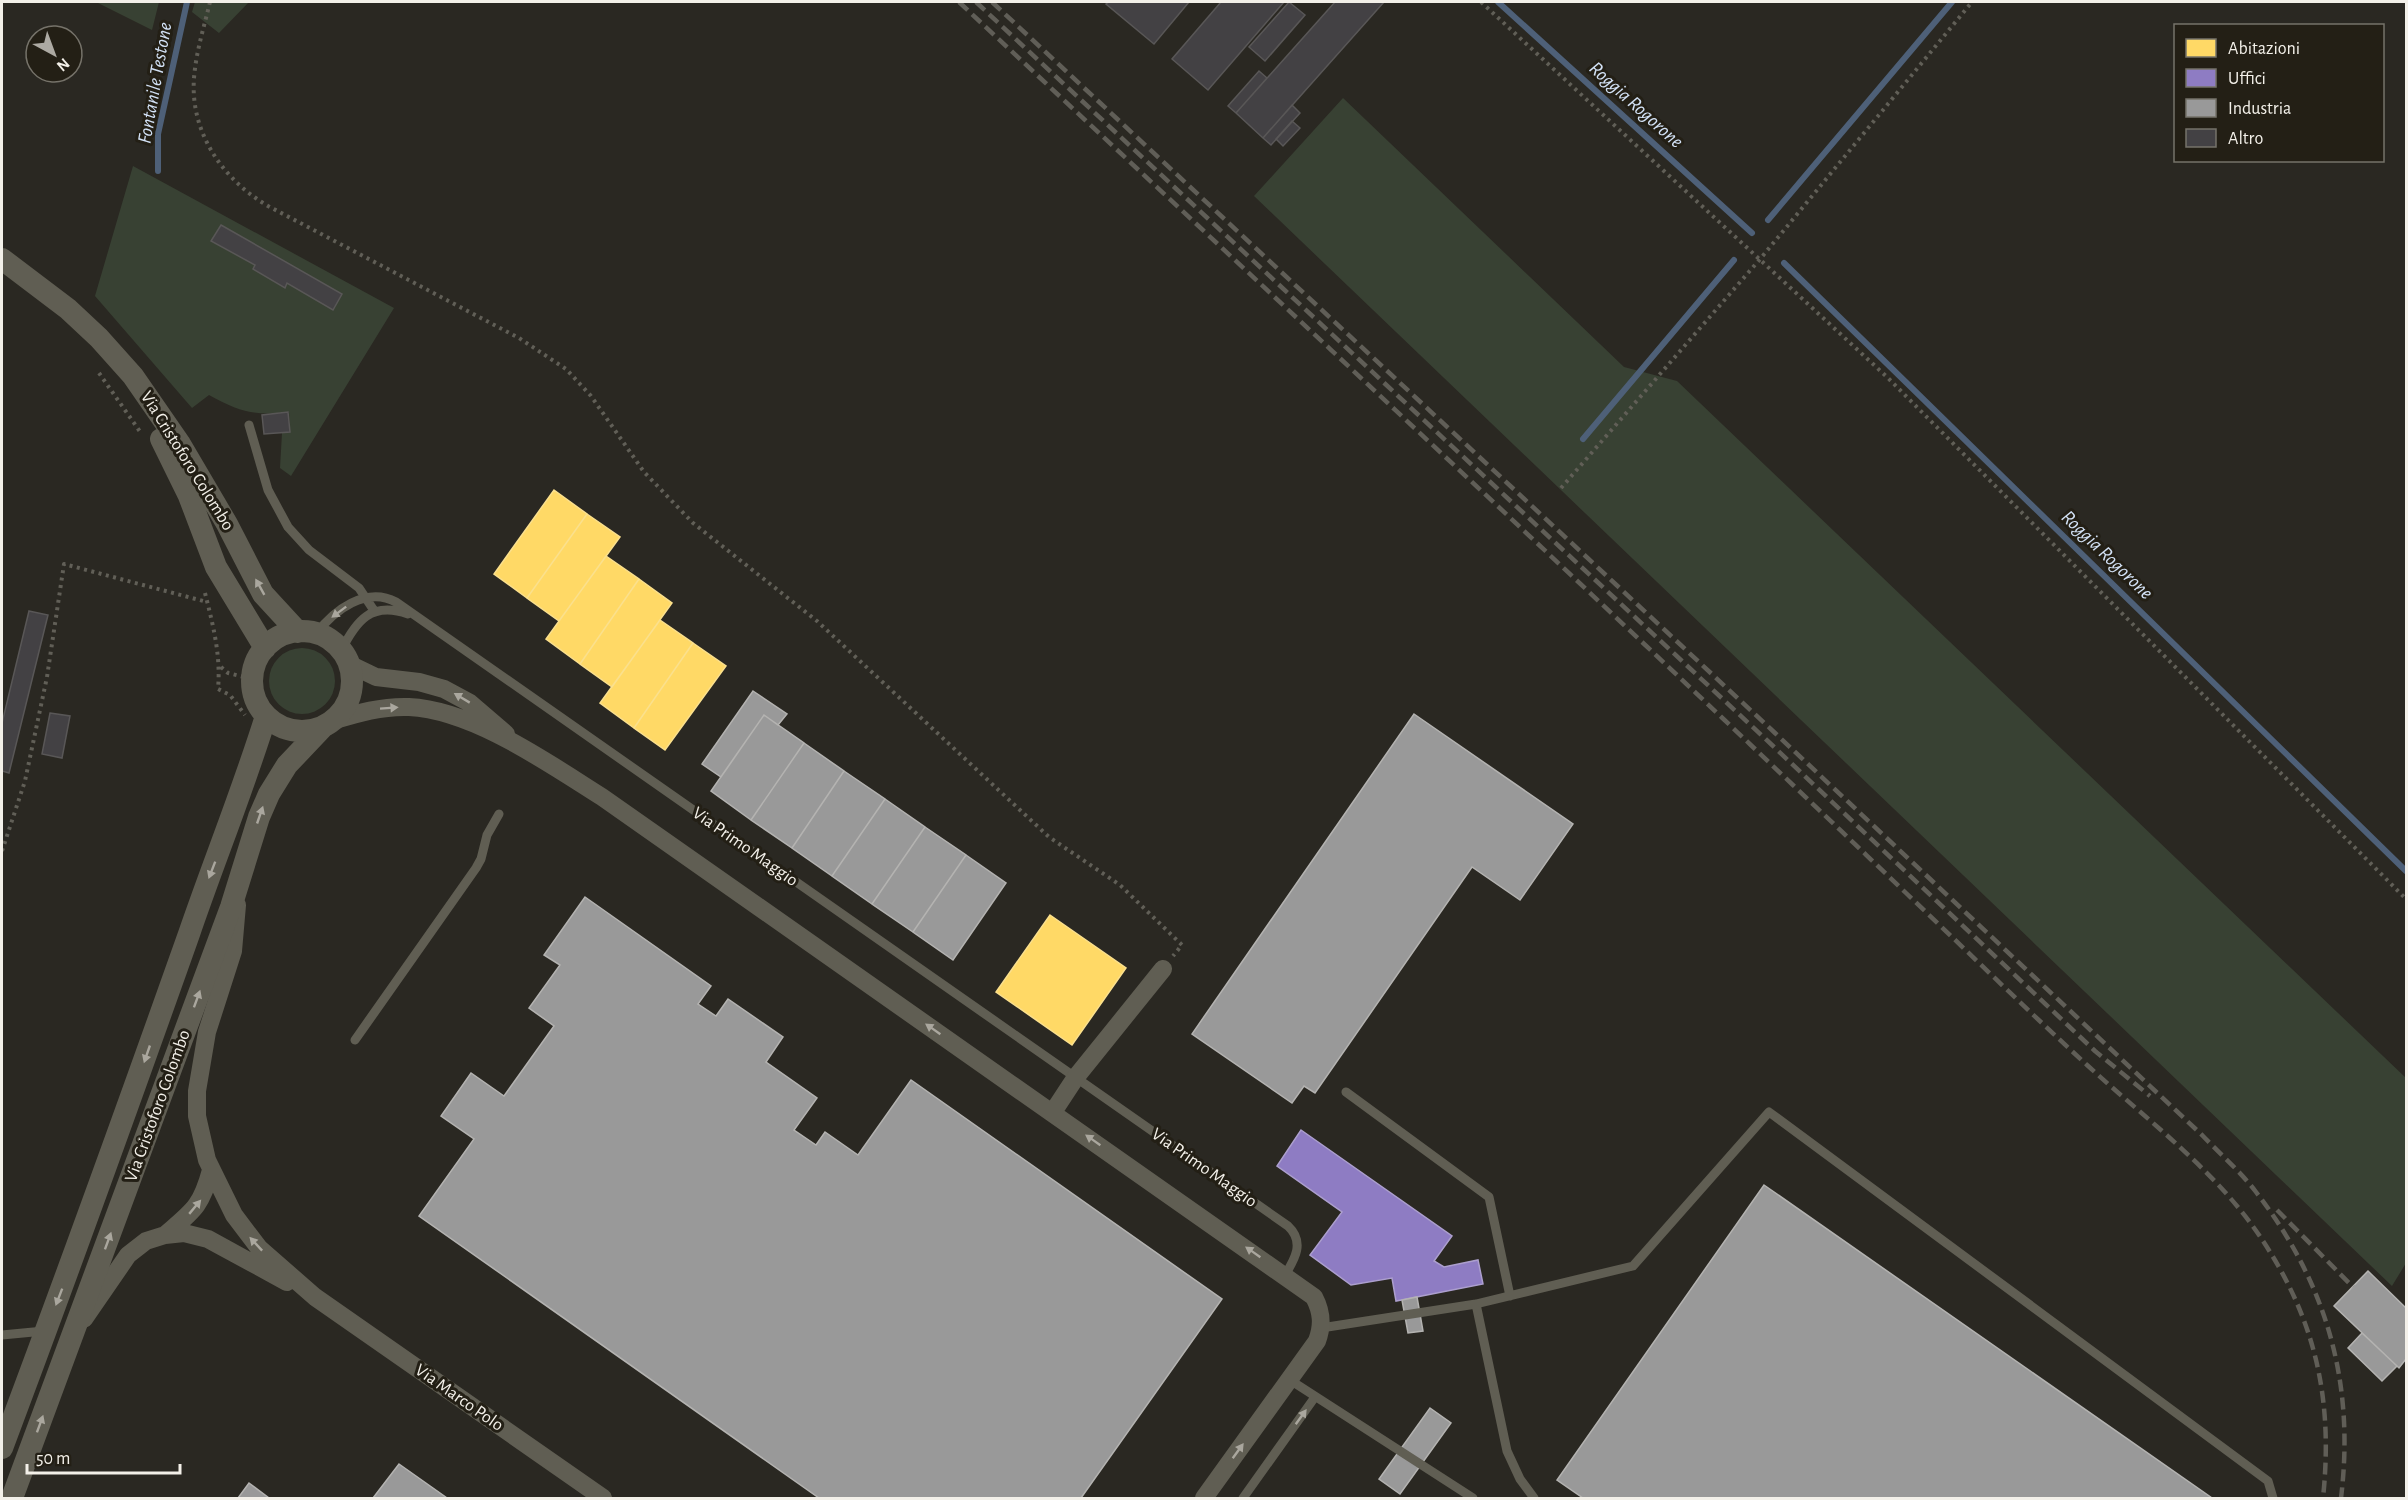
<svg xmlns="http://www.w3.org/2000/svg" width="2408" height="1500" font-family="'Alegreya Sans',sans-serif">
<rect width="100%" height="100%" fill="#2a2822"/>
<!-- green -->
<path fill="#384133" d="M96,2H159L152,30Z
M195,2H249L219,33L192,12Z
M1343,98L1624,367L1677,381L2406,1078V1263L2392,1286L1254,196Z
M133,166L394,308L291,476L280,468L282,433L290,432L289,412C254,416 240,412 209,395L192,408L95,296Z
M269 681a33 33 0 1 1 66 0a33 33 0 1 1-66 0Z"/>
<!-- homes -->
<path fill="#ffd966" stroke="#fbe08d" stroke-width="1.5" d="M554,490L587,514L527,598L494,574Z
M587,514L620,537L559,621L527,598Z
M606,556L639,579L580,664L546,639Z
M639,579L672,603L612,687L580,664Z
M660,620L693,643L634,728L600,703Z
M693,643L726,666L665,750L634,728Z
M1050,915L1126,968L1072,1045L996,992Z"/>
<!-- offices -->
<path fill="#8e7cc3" stroke="#ac9fce" stroke-width="1.5" d="M1301,1130L1452,1236L1434,1261L1444,1267L1478,1260L1483,1284L1396,1301L1392,1278L1351,1285L1310,1255L1342,1212L1277,1166Z"/>
<!-- industry -->
<path fill="#999" stroke="#b4b3b1" stroke-width="1.5" d="M753,691L787,714L778,725L764,715L721,777L702,764Z
M1414,714L1573,824L1520,900L1472,867L1315,1093L1304,1086L1292,1103L1192,1034Z
M764,715L804,743L751,820L711,791Z
M804,743L844,771L792,848L751,820Z
M844,771L885,799L832,876L792,848Z
M885,799L925,827L872,904L832,876Z
M925,827L966,855L913,932L872,904Z
M966,855L1006,883L953,960L913,932Z
M585,897L711,986L698,1004L716,1016L728,999L783,1037L766,1062L817,1098L794,1130L816,1145L825,1132L858,1155L911,1080L1222,1299L1081,1498H819L419,1216L474,1139L441,1116L471,1073L504,1096L554,1026L529,1008L560,965L544,955Z
M1764,1185L2212,1498H1583L1557,1480Z
M2368,1271L2406,1308V1359L2399,1368L2334,1306Z
M1417,1297L1423,1331L1408,1333L1402,1300Z
M2362,1333L2397,1366L2382,1381L2348,1348Z
M1430,1408L1451,1423L1400,1494L1379,1479Z
M399,1464L447,1498H373Z
M249,1483L269,1498H238Z"/>
<g fill="none" stroke-linecap="round" stroke-linejoin="round">
<!-- stream -->
<path stroke="#4e6078" stroke-width="6" d="M1498,2L1752,233
M158,171V134L187,2
M1768,220L1952,2
M1784,263L2406,871
M1583,439L1734,260"/>
</g>
<!-- building -->
<path fill="#434144" stroke="#595757" stroke-width="1.5" d="M1109,2H1189L1154,44L1106,4Z
M1221,2H1284L1208,90L1172,59Z
M1289,2L1305,15L1265,61L1249,47Z
M1335,2H1384L1263,138L1236,113Z
M1259,71L1267,78L1236,113L1228,106Z
M1292,105L1300,113L1271,145L1263,138Z
M1292,121L1300,128L1283,146L1276,139Z
M221,225L342,294L333,310L287,283L285,288L253,269L255,265L211,241Z
M288,412L290,432L264,434L262,415Z
M29,611L48,615L9,773L2,771V723Z
M50,713L70,716L62,758L42,754Z"/>
<g fill="none" stroke-linecap="round" stroke-linejoin="round">
<!-- path -->
<path stroke="#615f57" stroke-width="4" stroke-dasharray="3 4.5" stroke-linecap="butt" d="M210,2C204,27 196,52 194,78C190,132 222,179 268,206L519,338L566,369L591,396L644,472L693,523L817,621L1049,837L1120,885L1182,945L1173,956
M1481,2L1887,377L2406,899
M99,373L141,433
M1561,488L1761,258L1972,2
M205,593C213,625 221,655 218,689L230,695L245,715
M221,667L228,673L252,679
M2,851L25,781L47,677L64,564L207,602"/>
<!-- service -->
<path stroke="#605e53" stroke-width="9" d="M249,425L268,490L288,527L309,550L359,588L375,612
M316,634C334,610 366,586 396,602L1288,1226C1305,1242 1295,1259 1285,1275
M341,651C356,621 371,601 408,614
M355,1040L476,868L481,859L487,835L499,814
M1346,1092L1489,1197L1510,1296
M1476,1304L1507,1451L1520,1479L1534,1498
M1321,1328L1476,1304L1633,1266L1769,1112L2268,1481L2273,1498
M2,1335L44,1331
M1290,1380L1473,1498
M1243,1498L1315,1397"/>
<!-- minor -->
<path stroke="#605e53" stroke-width="18" d="M349,664L376,677L419,682L444,689L470,703L506,734
M332,721C358,713 382,706 409,707C473,710 548,763 602,797L1314,1297C1322,1312 1323,1325 1317,1341L1204,1498
M237,905L233,951L207,1032L197,1091V1116L207,1160L234,1215L259,1248L315,1297L603,1498
M1053,1112L1076,1077L1163,969
M165,1235C193,1211 201,1207 211,1170
M84,1319L128,1255L146,1241L165,1235L184,1233L208,1239L287,1282"/>
<!-- tertiary -->
<path stroke="#605e53" stroke-width="22" d="M2,259L68,309L99,338L133,376L180,444L227,524L263,594L298,632
M161,439L189,496L216,567L265,648
M252 681a50 50 0 1 1 100 0a50 50 0 1 1-100 0Z
M2,1448C66,1278 128,1106 189,934C214,861 243,790 266,716
M12,1498L231,907L259,817L269,794L287,765L324,726"/>
<!-- rail -->
<path stroke="#605e57" stroke-width="4.5" stroke-dasharray="12 6" stroke-linecap="butt" d="M959,2C1275,298 1593,593 1906,893C1966,950 2026,1009 2087,1065C2147,1120 2218,1172 2263,1241C2317,1323 2333,1402 2323,1498
M976,2L1772,745L2095,1051L2150,1096
M992,2L1775,733L2202,1135C2220,1154 2240,1171 2256,1192C2327,1284 2355,1383 2341,1498
M2277,1210L2353,1287"/>
</g>
<!-- one-way arrows -->
<defs><path id="oneway-solid" d="M-6-.8H1V-3.2L6.5 0L1 3.2V.8H-6Z" transform="scale(1.5)"/></defs>
<g fill="#aaa79e">
<use href="#oneway-solid" transform="translate(260 587) rotate(-119)"/>
<use href="#oneway-solid" transform="translate(339 612) rotate(143)"/>
<use href="#oneway-solid" transform="translate(462 698) rotate(-149)"/>
<use href="#oneway-solid" transform="translate(389 708) rotate(-4)"/>
<use href="#oneway-solid" transform="translate(260 815) rotate(-71)"/>
<use href="#oneway-solid" transform="translate(212 870) rotate(111)"/>
<use href="#oneway-solid" transform="translate(197 999) rotate(-70)"/>
<use href="#oneway-solid" transform="translate(933 1029) rotate(-145)"/>
<use href="#oneway-solid" transform="translate(147 1054) rotate(109)"/>
<use href="#oneway-solid" transform="translate(1093 1140) rotate(-145)"/>
<use href="#oneway-solid" transform="translate(195 1207) rotate(-50)"/>
<use href="#oneway-solid" transform="translate(108 1241) rotate(-70)"/>
<use href="#oneway-solid" transform="translate(256 1244) rotate(-133)"/>
<use href="#oneway-solid" transform="translate(1253 1252) rotate(-145)"/>
<use href="#oneway-solid" transform="translate(59 1297) rotate(111)"/>
<use href="#oneway-solid" transform="translate(1301 1417) rotate(-54)"/>
<use href="#oneway-solid" transform="translate(40 1424) rotate(-70)"/>
<use href="#oneway-solid" transform="translate(1238 1451) rotate(-54)"/>
</g>
<g text-anchor="middle" dominant-baseline="central" stroke-width="6" stroke-linejoin="round" paint-order="stroke">
<!-- street labels -->
<g font-size="18" fill="#f3f0e9" stroke="#231f15">
<text transform="translate(187 461) rotate(58)">Via Cristoforo Colombo</text>
<text transform="translate(745 847) rotate(35)">Via Primo Maggio</text>
<text transform="translate(158 1106) rotate(-70)">Via Cristoforo Colombo</text>
<text transform="translate(1204 1168) rotate(35)">Via Primo Maggio</text>
<text transform="translate(459 1398) rotate(35)">Via Marco Polo</text>
</g>
<!-- water labels -->
<g font-size="20" font-style="italic" fill="#d3e2f6" stroke="#231f15">
<text transform="translate(155 83) rotate(-80)">Fontanile Testone</text>
<text transform="translate(1636 105) rotate(42)">Roggia Rogorone</text>
<text transform="translate(2107 555) rotate(44)">Roggia Rogorone</text>
</g>
</g>
<!-- border -->
<rect width="2408" height="1500" fill="none" stroke="#f3f0e9" stroke-width="6"/>
<!-- legend -->
<rect x="2174" y="24" width="210" height="138" fill="#231f15" stroke="#76736a" stroke-width="1.5"/>
<rect x="2186" y="39" width="30" height="18" fill="#ffd966" stroke="#76736a" stroke-width="1.5"/>
<text x="2228" y="54" font-size="18" fill="#f3f0e9">Abitazioni</text>
<rect x="2186" y="69" width="30" height="18" fill="#8e7cc3" stroke="#76736a" stroke-width="1.5"/>
<text x="2228" y="84" font-size="18" fill="#f3f0e9">Uffici</text>
<rect x="2186" y="99" width="30" height="18" fill="#999999" stroke="#76736a" stroke-width="1.5"/>
<text x="2228" y="114" font-size="18" fill="#f3f0e9">Industria</text>
<rect x="2186" y="129" width="30" height="18" fill="#434144" stroke="#76736a" stroke-width="1.5"/>
<text x="2228" y="144" font-size="18" fill="#f3f0e9">Altro</text>
<!-- north arrow -->
<g transform="translate(54 54) rotate(139)"><circle r="28" fill="#231f15" stroke="#76736a" stroke-width="1.5"/>
<path d="M0-4.5L10 22L0 15L-10 22Z" fill="#adaaa3"/>
<text y="-9" font-size="16" font-weight="bold" text-anchor="middle" fill="#f3f0e9">N</text>
</g>
<!-- scale -->
<path d="M27 1464v9h153v-9" fill="none" stroke="#f3f0e9" stroke-width="3"/>
<text x="36" y="1464" font-size="18" fill="#f3f0e9" stroke="#231f15" stroke-width="4.5" paint-order="stroke">50 m</text>
</svg>
